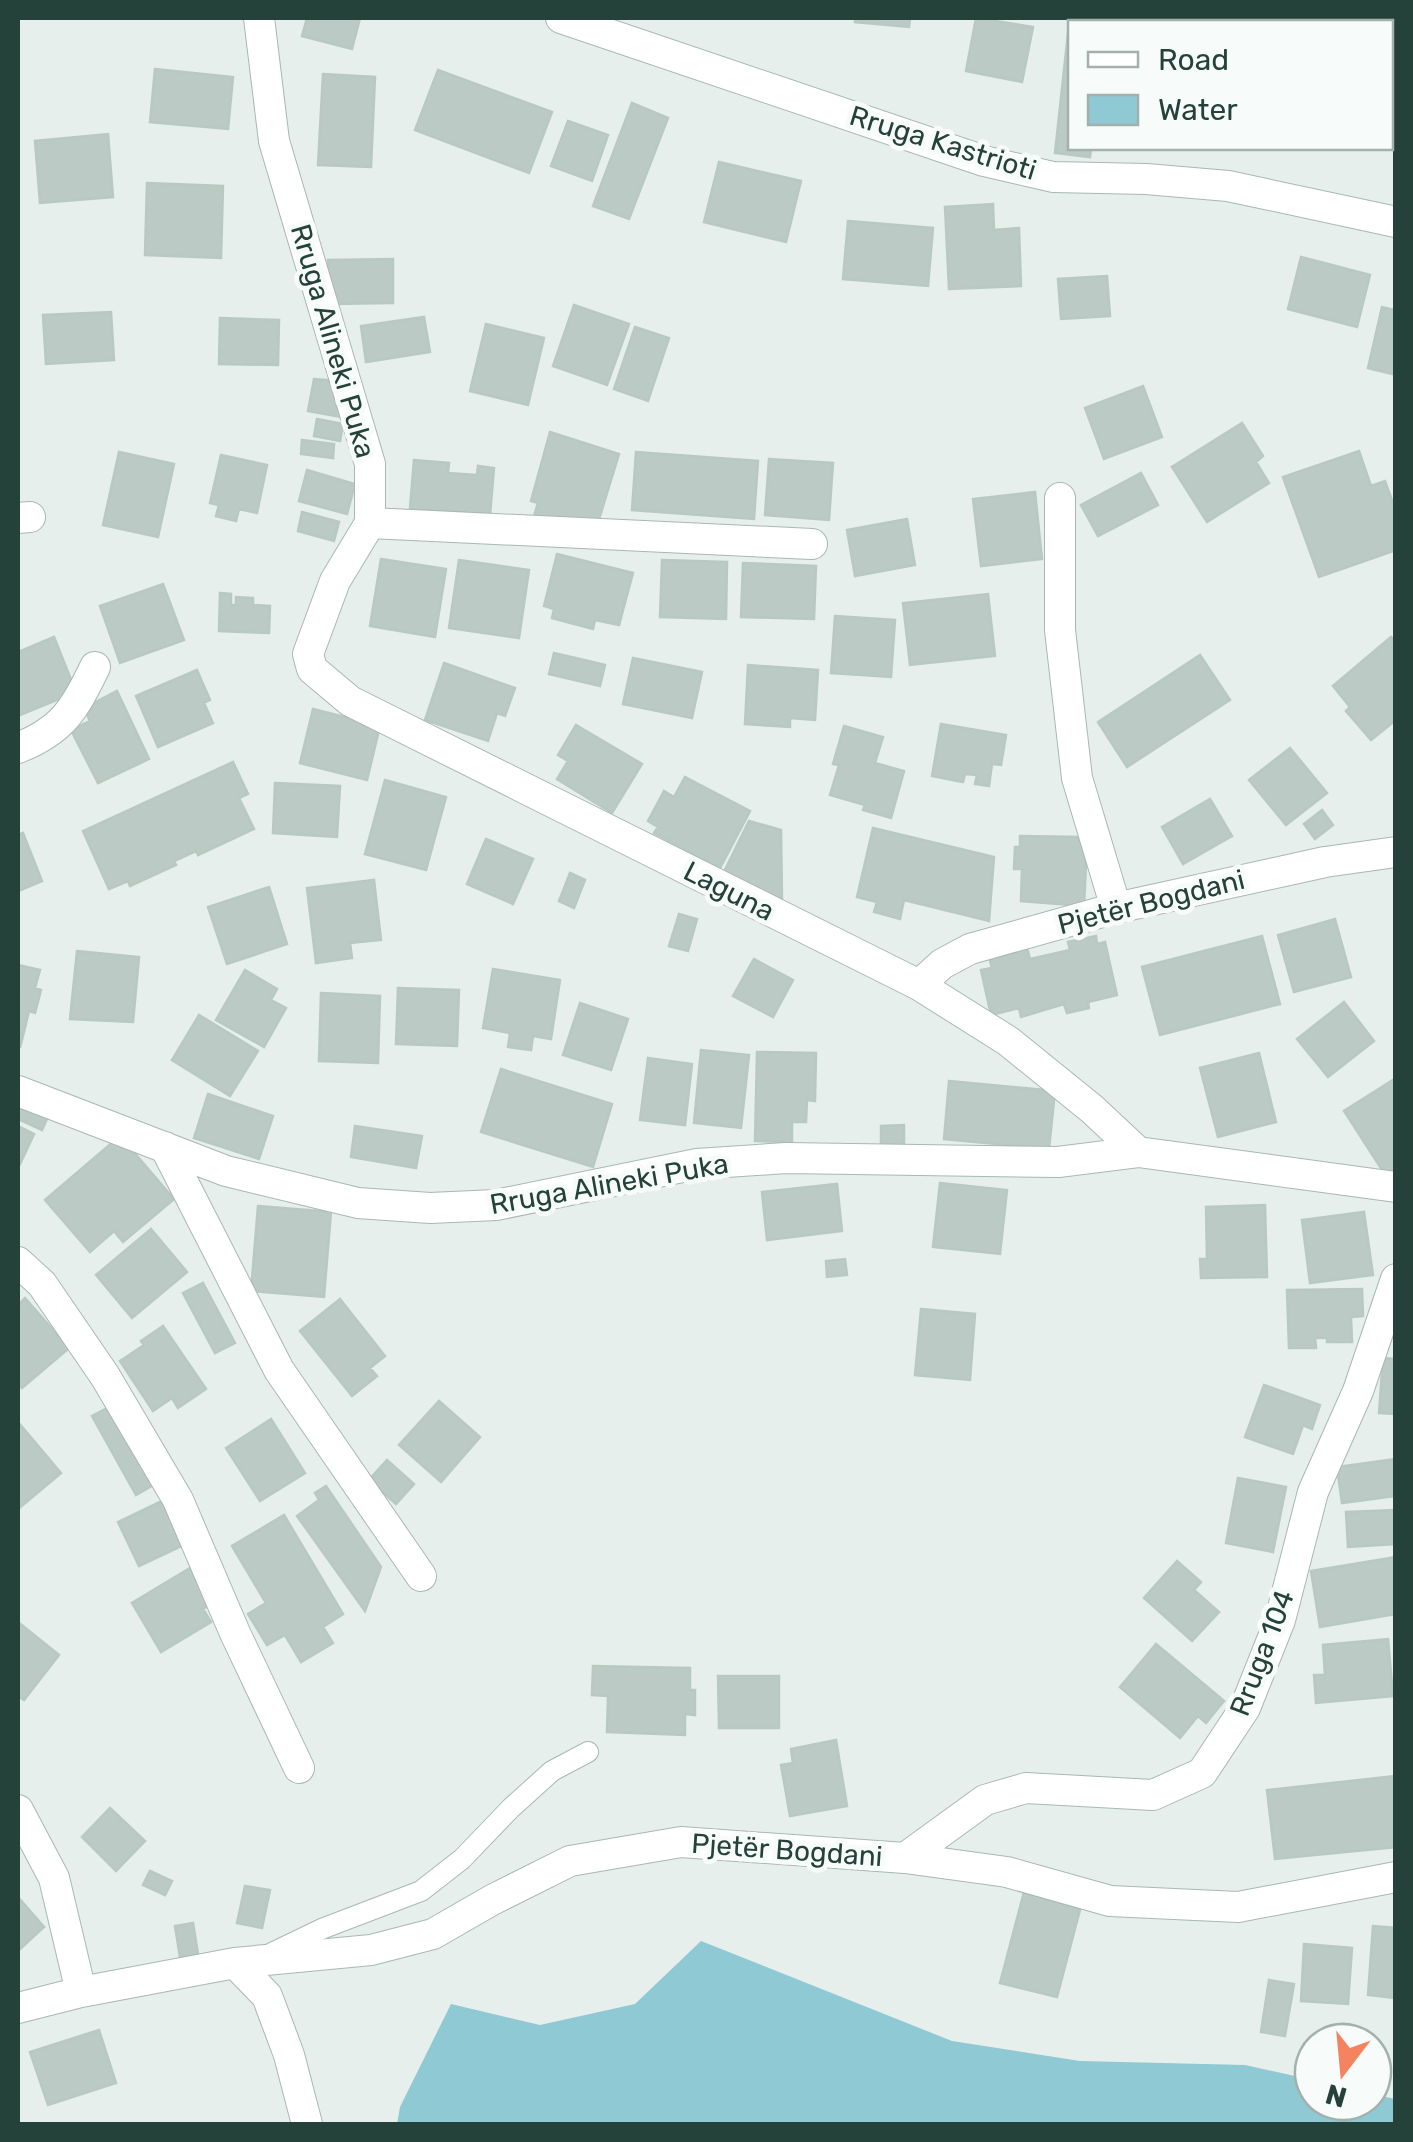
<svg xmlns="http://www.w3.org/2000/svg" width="1413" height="2142" font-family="Rubik,sans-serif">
<rect width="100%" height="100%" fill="#e6efeb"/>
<!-- water -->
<path fill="#8ec9d4" d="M701,1941L952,2041L1080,2061L1245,2065L1313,2080V2102H1373V2094L1395,2099V2124H397L400,2107L451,2004L540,2025L635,2004Z"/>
<!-- building -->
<path fill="#bbcac4" stroke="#b8c9c2" stroke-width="2.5" d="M307,18H360L352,49L302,36Z
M855,18H910L909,27L855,22Z
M976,18L1033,27L1022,82L966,71Z
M1357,18H1396V42H1390V22H1357Z
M1069,24L1070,148H1091L1090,157L1055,153Z
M155,69L233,77L228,129L150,122Z
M438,70L552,112L529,173L415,130Z
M323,74L375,77L371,167L318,165Z
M632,103L668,118L629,219L593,206Z
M568,121L608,135L592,181L551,166Z
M108,134L113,197L40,203L35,141Z
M719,162L801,181L786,242L704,222Z
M147,183L223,186L221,258L145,255Z
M993,204L994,230L1019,228L1021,286L949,289L945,207Z
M848,221L933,228L928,286L843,279Z
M1301,257L1370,275L1357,327L1288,309Z
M393,259V303L329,304L328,260Z
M1107,276L1110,316L1061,319L1058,279Z
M1396,303V375L1368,368L1382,307L1394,310Z
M574,305L629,324L607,385L553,366Z
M111,312L114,360L46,364L43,315Z
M424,317L430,352L366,362L361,326Z
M220,318L279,320L278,365L219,364Z
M486,324L544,338L528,405L470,391Z
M635,327L669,338L648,401L614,389Z
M314,379L338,381L352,419L308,411Z
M1143,386L1162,437L1104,459L1085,408Z
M317,419L343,424L340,441L314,436Z
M1242,423L1263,456L1256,462L1269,483L1207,522L1172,467Z
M550,432L619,454L596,529L531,526L538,503L531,501Z
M302,440L334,444L333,458L301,454Z
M1359,451L1371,486L1385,481L1396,511V550L1319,577L1283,477Z
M119,452L174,464L158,537L103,525Z
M636,452L758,461L754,519L632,510Z
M221,455L267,465L257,513L239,509L236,521L216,516L219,505L210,503Z
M769,459L833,463L829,520L765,515Z
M414,460L449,463L448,473L477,475L478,466L494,468L490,515L410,508Z
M307,470L355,484L347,514L299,501Z
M1141,473L1158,505L1098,536L1081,505Z
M1035,492L1042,559L981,566L973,499Z
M302,512L339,522L334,541L298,531Z
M907,519L915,565L855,576L847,530Z
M557,554L633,573L619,625L595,620L593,629L552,618L554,609L544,606Z
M381,559L446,569L435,637L370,626Z
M459,560L529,570L519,638L449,628Z
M662,560L727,562L726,619L660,617Z
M743,563L816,566L814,619L741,617Z
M163,584L184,640L120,663L100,606Z
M220,593L231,594V605H236V597L253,598V605L270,606L269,633L219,631Z
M988,594L995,656L910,665L903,603Z
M835,616L895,620L891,677L831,673Z
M54,637L76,692L18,716V652Z
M1391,637L1396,642V720L1371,740L1346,711L1350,707L1333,686Z
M554,653L605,665L600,686L549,674Z
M1200,655L1230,700L1127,767L1098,722Z
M633,658L702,672L692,718L623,704Z
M444,663L515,688L505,716L497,713L488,741L425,720Z
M748,665L818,670L815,720L790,718V727L745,724Z
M197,670L210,700L204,703L213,723L158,747L136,696Z
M117,691L149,759L98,783L71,730L90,721L84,708Z
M313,709L380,726L367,780L300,763Z
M941,724L1006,735L1001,765L992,764L989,786L975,784L977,775L965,774L963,782L932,776Z
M576,725L642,764L612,813L557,779L568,761L558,755Z
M844,726L883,737L875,763L904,771L891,818L863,810L865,805L830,795L839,765L833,764Z
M1290,748L1327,793L1286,825L1249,780Z
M233,762L248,794L239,798L254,829L198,855L196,851L174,861L176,865L130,886L128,881L109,889L83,831Z
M685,777L750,811L720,868L654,833L658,827L648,821L664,791L674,797Z
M385,780L446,797L426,870L365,854Z
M275,783L340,786L337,837L273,833Z
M1210,799L1232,836L1183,864L1162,827Z
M1322,810L1333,825L1315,839L1304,824Z
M749,821L781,830L782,900L724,872Z
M873,828L994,857L989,921L904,900L900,919L874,912L877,902L857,897Z
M23,833L42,881L18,891V835Z
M1020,836L1079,837V842L1087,843L1084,906L1021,901L1022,869H1014L1015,847H1020Z
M486,839L533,859L513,904L467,884Z
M570,873L585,880L574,908L559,901Z
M374,880L381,940L350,943L352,958L316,963L307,888Z
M269,887L287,944L227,964L208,907Z
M679,914L697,919L688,951L669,946Z
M1335,919L1351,977L1294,992L1278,935Z
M1096,936L1097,944L1105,942L1117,995L1088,1002L1089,1008L1067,1013L1064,1004L1021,1017L1019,1008L991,1015L981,970L992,968L989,957L1027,948L1030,959L1070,950L1068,942Z
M1262,936L1280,1004L1160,1035L1142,967Z
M77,951L139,957L133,1022L70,1019Z
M754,959L793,980L773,1017L733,996Z
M18,965L40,970L35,988L41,990L35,1013L29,1011L20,1048Z
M493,969L560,980L551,1039L533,1036L531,1050L508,1047L510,1033L483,1028Z
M245,970L277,989L271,1000L286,1008L264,1047L216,1020Z
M398,988L459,990L457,1046L396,1044Z
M321,993L380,996L378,1063L319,1061Z
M1344,1002L1374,1041L1328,1077L1297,1039Z
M580,1003L628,1019L611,1070L563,1055Z
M199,1015L258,1051L230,1096L172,1060Z
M701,1050L749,1055L741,1128L694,1123Z
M757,1052L816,1053L815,1101L807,1100L806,1122H792V1142L755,1141Z
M1259,1053L1276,1122L1218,1137L1200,1068Z
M648,1058L692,1064L685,1125L640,1120Z
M501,1069L612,1104L593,1167L481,1132Z
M1396,1078V1170L1386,1176L1344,1111Z
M949,1081L1055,1091L1049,1149L944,1139Z
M208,1094L273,1116L259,1159L194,1138Z
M18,1097L50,1112L42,1130L18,1119Z
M904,1125V1146H881V1126Z
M18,1126L34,1134L20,1164L18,1162Z
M355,1126L422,1136L416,1168L351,1157Z
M120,1136L174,1199L123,1242L114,1231L90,1252L45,1200Z
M940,1183L1007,1190L1000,1254L933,1247Z
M837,1184L842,1231L767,1240L762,1192Z
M1265,1205L1267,1277L1201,1278L1200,1259H1207L1206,1207Z
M258,1206L331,1212L324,1297L251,1291Z
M1364,1212L1373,1275L1310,1283L1302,1220Z
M151,1229L187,1272L132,1318L96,1275Z
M845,1259L847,1275L827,1277L826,1261Z
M203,1283L235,1343L215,1353L183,1293Z
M1362,1289L1363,1316L1351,1317L1352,1342H1327V1338H1315L1316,1348H1289L1287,1290Z
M25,1298L69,1348L22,1388L18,1383V1305Z
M340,1299L385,1356L370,1368L377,1376L352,1396L300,1331Z
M921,1309L975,1314L970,1380L915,1375Z
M163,1326L206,1389L178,1408L172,1398L153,1411L120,1361L144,1345L141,1341Z
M1383,1358L1396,1359V1414L1379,1413Z
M1264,1385L1320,1405L1312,1429L1303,1425L1293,1454L1245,1437Z
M439,1401L480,1437L441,1482L399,1445Z
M117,1403L160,1481L136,1495L92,1416Z
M271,1419L305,1473L260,1501L226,1448Z
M18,1422L61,1473L18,1509Z
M1396,1459V1496L1342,1503L1337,1467Z
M387,1460L414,1484L396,1504L369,1480Z
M1238,1478L1286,1487L1273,1552L1226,1543Z
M326,1486L381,1567L365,1611L297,1516L319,1500L315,1493Z
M166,1499L186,1544L139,1566L118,1522Z
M1396,1510V1544L1348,1547L1346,1512Z
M284,1515L343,1614L323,1627L333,1643L301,1662L285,1635L267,1645L248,1614L266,1603L232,1546Z
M1396,1557V1614L1320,1627L1311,1571Z
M1177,1561L1201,1582L1194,1590L1219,1612L1192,1641L1144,1598Z
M195,1565L216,1601L203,1609L211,1622L161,1652L132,1603Z
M18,1622L59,1655L24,1700L18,1696Z
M1388,1639L1393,1696L1316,1703L1314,1675H1325L1323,1645Z
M1156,1644L1224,1701L1206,1723L1198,1716L1180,1738L1120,1687Z
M593,1666L690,1668V1690H695V1715L685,1714V1735L607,1732L608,1696L592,1695Z
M718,1676H779V1728H719Z
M836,1740L847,1806L790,1816L781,1765L793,1763L791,1749Z
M1396,1776V1847L1275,1859L1267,1790Z
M110,1808L145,1841L116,1871L82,1837Z
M150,1871L172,1881L165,1895L143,1885Z
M245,1886L270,1890L262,1928L237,1923Z
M1024,1892L1081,1906L1057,1997L1000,1983Z
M18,1897L44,1927L18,1951Z
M193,1923L198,1954L180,1957L175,1926Z
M1373,1926L1396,1928V1998L1368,1995Z
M1304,1944L1352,1948L1348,2004L1301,2001Z
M1269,1980L1294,1984L1285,2036L1261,2032Z
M99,2030L116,2083L48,2105L30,2052Z"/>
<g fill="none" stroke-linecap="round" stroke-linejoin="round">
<defs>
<path id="service" d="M272,1953L324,1928L421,1891L462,1859L511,1808L552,1771L588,1752"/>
<path id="minor" d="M259,18L274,141L370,464V523L335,581L308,654L312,669L350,701L919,985L1008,1041L1092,1109L1138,1152
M561,18L984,161L1053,177L1146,179L1228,186L1396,222
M1060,498V630L1077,778L1116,908
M18,518L30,517
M370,523L812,544
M18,748C63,730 74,710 95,667
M919,985L942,964L970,949L1116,908L1325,862L1396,852
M18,1091L226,1171L358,1203L430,1208L496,1205L697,1164L786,1158L1058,1162L1138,1152L1396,1187
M165,1147L279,1370L421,1576
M18,1262L42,1284L105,1376L178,1500L235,1633L299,1768
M18,1810L54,1878L81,1992
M905,1858L985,1800L1026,1788L1153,1795L1202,1773L1245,1708L1280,1620L1313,1492L1358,1391L1396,1279
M235,1963L267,1996L289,2055L307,2124
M18,2008L81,1992L235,1963L371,1950L433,1934L492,1900L570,1861L681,1842L905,1858L1007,1872L1110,1901L1238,1907L1396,1877"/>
</defs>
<!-- service casing -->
<use href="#service" stroke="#a8b8b2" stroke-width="22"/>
<!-- minor casing -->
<use href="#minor" stroke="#a8b8b2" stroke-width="32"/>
<!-- service -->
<use href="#service" stroke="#fff" stroke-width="20"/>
<!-- minor -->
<use href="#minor" stroke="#fff" stroke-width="30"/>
</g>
<g text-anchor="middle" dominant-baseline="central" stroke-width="10" stroke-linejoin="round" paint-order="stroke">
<!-- street labels -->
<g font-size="28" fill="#24423a" stroke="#f7fbf9">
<text transform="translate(943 143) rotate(17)">Rruga Kastrioti</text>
<text transform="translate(333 341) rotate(74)">Rruga Alineki Puka</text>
<text transform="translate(729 891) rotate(27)">Laguna</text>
<text transform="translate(1151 902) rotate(-14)">Pjetër Bogdani</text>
<text transform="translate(609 1184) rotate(-10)">Rruga Alineki Puka</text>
<text transform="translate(1262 1653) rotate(-69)">Rruga 104</text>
<text transform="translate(787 1850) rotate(4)">Pjetër Bogdani</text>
</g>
</g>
<!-- border -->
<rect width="1413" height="2142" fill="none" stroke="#24423a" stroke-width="40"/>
<!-- legend -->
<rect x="1068" y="20" width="325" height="130" fill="#f7fbf9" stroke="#a3b1ad" stroke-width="2.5"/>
<rect x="1088" y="52" width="50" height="15" fill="#ffffff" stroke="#a3b1ad" stroke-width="2.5"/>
<text x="1158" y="70" font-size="30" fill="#24423a">Road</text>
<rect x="1088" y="95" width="50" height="30" fill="#8ec9d4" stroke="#a3b1ad" stroke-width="2.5"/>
<text x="1158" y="120" font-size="30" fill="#24423a">Water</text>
<!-- north arrow -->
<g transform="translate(1343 2072) rotate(196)"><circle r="48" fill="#f7fbf9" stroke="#a3b1ad" stroke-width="2.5"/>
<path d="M0-8L18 38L0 25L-18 38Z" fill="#f4845f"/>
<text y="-15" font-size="28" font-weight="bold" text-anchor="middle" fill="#24423a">N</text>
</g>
</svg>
